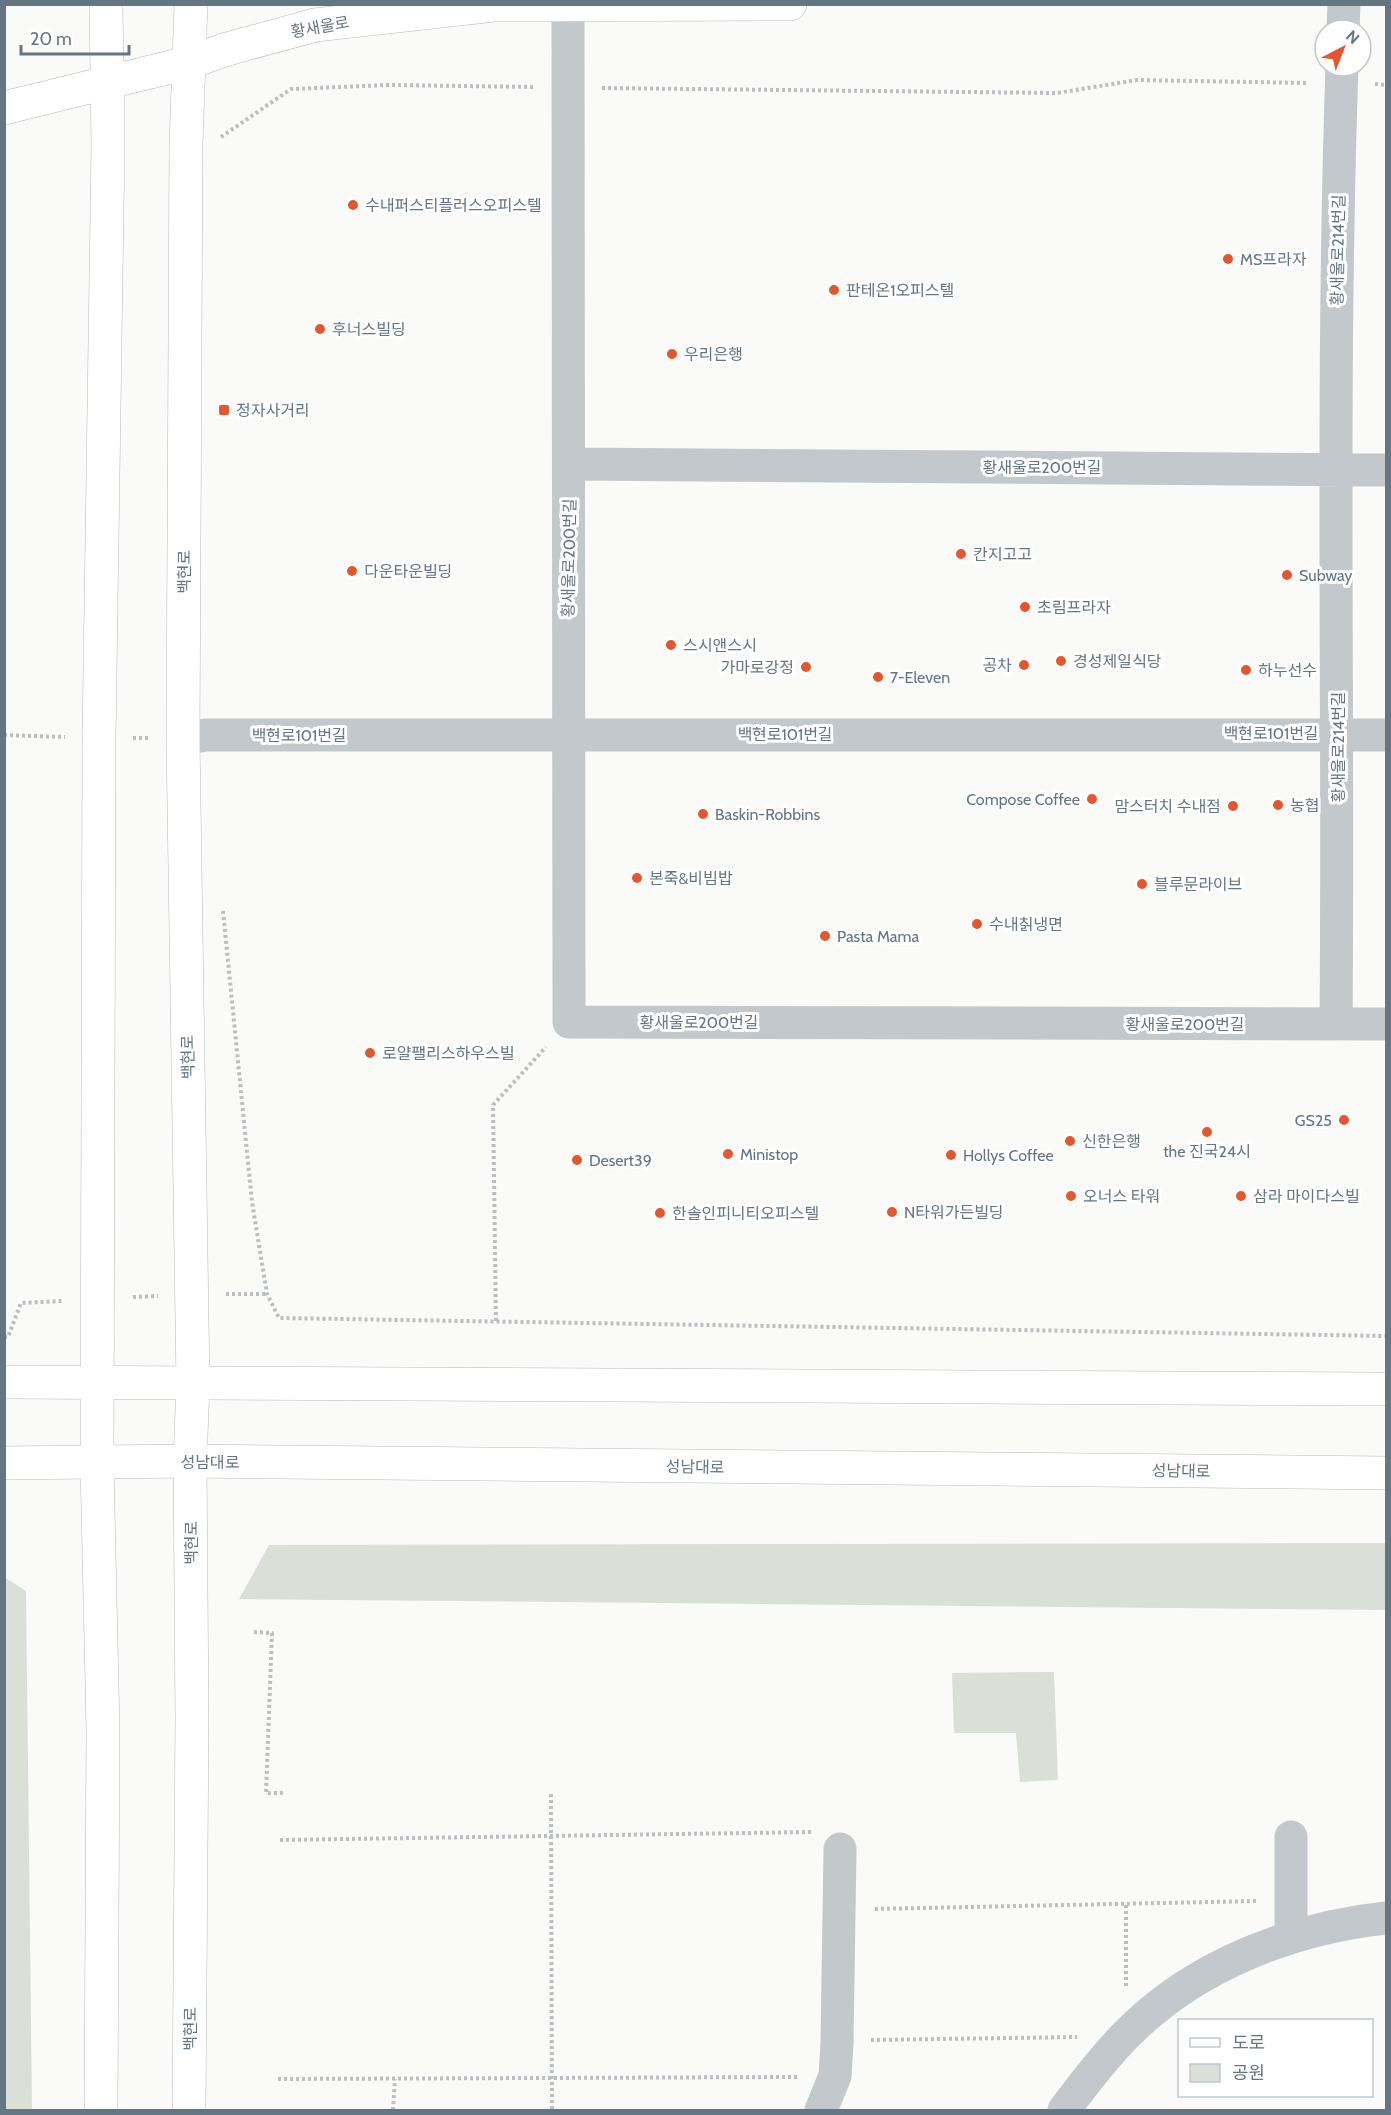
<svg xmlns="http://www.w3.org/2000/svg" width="1391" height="2115" font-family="Cabin,'Noto Sans KR',sans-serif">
<rect width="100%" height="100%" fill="#fafaf8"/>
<!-- green -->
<path fill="#dadfd7" d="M1386,1543V1610L239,1599L269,1545Z
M4,1577L26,1591L32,2110H5Z
M1054,1672L1058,1780L1020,1782L1016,1733H954L952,1673Z"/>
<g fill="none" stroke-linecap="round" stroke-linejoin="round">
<defs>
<path id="secondary" d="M4,108L191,62L224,50L315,25L494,5L790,4
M101,2110L103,1730L97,1464L99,738L108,145L106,4
M189,2110L192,1719L190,1461L193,1384L183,739L186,144L191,4"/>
<path id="primary" d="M4,1382L1386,1389
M4,1463L190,1461L1386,1473"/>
</defs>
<!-- secondary casing -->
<use href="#secondary" stroke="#b3babf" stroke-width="34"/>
<!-- primary casing -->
<use href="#primary" stroke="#b5babe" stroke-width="34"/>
<!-- path -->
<path stroke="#bbbfc2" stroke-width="4" stroke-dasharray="3 3" stroke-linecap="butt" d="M1375,84L1386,85
M602,88L1057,93L1137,80L1308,83
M221,137L291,89L389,85L535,87
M4,735L65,737
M133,738H149
M223,911L252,1202L267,1294L279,1318L1386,1336
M226,1294H267
M133,1297L158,1296
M496,1321L493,1105L546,1047
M4,1337H8L21,1303L62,1301
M254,1632L272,1633L266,1793H283
M551,1794L552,2110
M280,1840L811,1832
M875,1909L1257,1901
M1126,1986V1903
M871,2040L1077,2037
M278,2079L798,2077
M393,2110L395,2079"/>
<!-- street -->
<path stroke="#c3c8cc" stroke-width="33" d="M568,6L569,1022L1386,1024
M1343,30L1344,4
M570,464L1386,470
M183,739L206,735H1386
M1336,1024C1339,705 1331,385 1342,66
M1291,1936V1837
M821,2110L835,2076L837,2043L840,1849
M1064,2110C1083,2085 1102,2059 1125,2036C1193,1966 1291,1928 1386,1918"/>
<!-- secondary -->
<use href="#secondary" stroke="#fff" stroke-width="33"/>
<!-- primary -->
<use href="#primary" stroke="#fff" stroke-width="33"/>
</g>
<!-- markers -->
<g fill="#e4572e" stroke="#fff" stroke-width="2">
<circle cx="353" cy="205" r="6"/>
<circle cx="1228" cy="259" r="6"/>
<circle cx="834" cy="290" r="6"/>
<circle cx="320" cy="329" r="6"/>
<circle cx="672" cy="354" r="6"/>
<rect x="218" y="404" width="12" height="12" rx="3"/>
<circle cx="961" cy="554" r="6"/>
<circle cx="352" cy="571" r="6"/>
<circle cx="1287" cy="575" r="6"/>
<circle cx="1025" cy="607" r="6"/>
<circle cx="671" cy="645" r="6"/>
<circle cx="1061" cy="661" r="6"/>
<circle cx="1024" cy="665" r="6"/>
<circle cx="806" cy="667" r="6"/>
<circle cx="1246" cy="670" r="6"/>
<circle cx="878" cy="677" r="6"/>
<circle cx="1092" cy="799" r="6"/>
<circle cx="1278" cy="805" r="6"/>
<circle cx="1233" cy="806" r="6"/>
<circle cx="703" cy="814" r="6"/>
<circle cx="637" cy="878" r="6"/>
<circle cx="1142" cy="884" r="6"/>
<circle cx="977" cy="924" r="6"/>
<circle cx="825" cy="936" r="6"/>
<circle cx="370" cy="1053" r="6"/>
<circle cx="1344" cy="1120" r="6"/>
<circle cx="1207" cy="1132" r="6"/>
<circle cx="1070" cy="1141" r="6"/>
<circle cx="728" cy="1154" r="6"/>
<circle cx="951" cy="1155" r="6"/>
<circle cx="577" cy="1160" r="6"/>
<circle cx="1071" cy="1196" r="6"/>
<circle cx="1241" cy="1196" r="6"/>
<circle cx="892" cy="1212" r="6"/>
<circle cx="660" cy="1213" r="6"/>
</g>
<g text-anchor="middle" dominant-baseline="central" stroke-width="6" stroke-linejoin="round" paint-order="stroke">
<!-- street labels -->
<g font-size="16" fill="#657683" stroke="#fff">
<text transform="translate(320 27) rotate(-10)">황새울로</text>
<text transform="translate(1338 250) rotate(-89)">황새울로214번길</text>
<text x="1042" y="467">황새울로200번길</text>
<text transform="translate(569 558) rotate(-89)">황새울로200번길</text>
<text transform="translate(184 572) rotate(-90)">백현로</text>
<text x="1271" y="733">백현로101번길</text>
<text x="785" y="734">백현로101번길</text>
<text x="299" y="735">백현로101번길</text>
<text transform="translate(1338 747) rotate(-90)">황새울로214번길</text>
<text x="699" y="1022">황새울로200번길</text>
<text x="1185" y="1024">황새울로200번길</text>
<text transform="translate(188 1057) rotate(-91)">백현로</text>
<text x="210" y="1462">성남대로</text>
<text transform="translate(695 1467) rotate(1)">성남대로</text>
<text transform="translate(1181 1471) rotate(1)">성남대로</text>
<text transform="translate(191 1543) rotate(-90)">백현로</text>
<text transform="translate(190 2029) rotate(-90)">백현로</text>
</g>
<!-- poi labels -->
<g font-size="16" fill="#657683" stroke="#fff" text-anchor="start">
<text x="365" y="205">수내퍼스티플러스오피스텔</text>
<text x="1240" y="259">MS프라자</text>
<text x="846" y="290">판테온1오피스텔</text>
<text x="332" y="329">후너스빌딩</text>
<text x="684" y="354">우리은행</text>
<text x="236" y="410">정자사거리</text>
<text x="973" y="554">칸지고고</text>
<text x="364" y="571">다운타운빌딩</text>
<text x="1299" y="575">Subway</text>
<text x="1037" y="607">초림프라자</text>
<text x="683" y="645">스시앤스시</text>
<text x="1073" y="661">경성제일식당</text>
<text x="1012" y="665" text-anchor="end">공차</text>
<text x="794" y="667" text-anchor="end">가마로강정</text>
<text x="1258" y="670">하누선수</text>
<text x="890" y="677">7-Eleven</text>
<text x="1080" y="799" text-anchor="end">Compose Coffee</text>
<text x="1290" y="805">농협</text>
<text x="1221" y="806" text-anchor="end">맘스터치 수내점</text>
<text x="715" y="814">Baskin-Robbins</text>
<text x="649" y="878">본죽&amp;비빔밥</text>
<text x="1154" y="884">블루문라이브</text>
<text x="989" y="924">수내칡냉면</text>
<text x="837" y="936">Pasta Mama</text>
<text x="382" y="1053">로얄팰리스하우스빌</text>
<text x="1332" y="1120" text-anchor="end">GS25</text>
<text x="1082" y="1141">신한은행</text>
<text x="1207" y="1151" text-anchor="middle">the 진국24시</text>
<text x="740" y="1154">Ministop</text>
<text x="963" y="1155">Hollys Coffee</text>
<text x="589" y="1160">Desert39</text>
<text x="1083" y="1196">오너스 타워</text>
<text x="1253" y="1196">삼라 마이다스빌</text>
<text x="904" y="1212">N타워가든빌딩</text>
<text x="672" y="1213">한솔인피니티오피스텔</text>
</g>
</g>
<!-- border -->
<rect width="1391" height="2115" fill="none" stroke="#657683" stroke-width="12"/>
<!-- legend -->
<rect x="1178" y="2019" width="195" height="78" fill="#ffffff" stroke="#c1c8cd" stroke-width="1.5"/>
<rect x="1190" y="2038" width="30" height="9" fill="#ffffff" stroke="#c1c8cd" stroke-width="1.5"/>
<text x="1232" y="2049" font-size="18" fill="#657683">도로</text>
<rect x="1190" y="2064" width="30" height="18" fill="#dadfd7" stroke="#c1c8cd" stroke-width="1.5"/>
<text x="1232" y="2079" font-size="18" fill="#657683">공원</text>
<!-- north arrow -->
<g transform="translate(1343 48) rotate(42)"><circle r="28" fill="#ffffff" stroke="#c1c8cd" stroke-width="1.5"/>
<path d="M0-4.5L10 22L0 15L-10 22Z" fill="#e4572e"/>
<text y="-9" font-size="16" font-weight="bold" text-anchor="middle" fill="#657683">N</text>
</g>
<!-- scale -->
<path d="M21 45v9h108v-9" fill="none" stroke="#657683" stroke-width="3"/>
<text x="30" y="45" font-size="18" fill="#657683" stroke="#ffffff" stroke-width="4.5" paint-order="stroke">20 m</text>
</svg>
